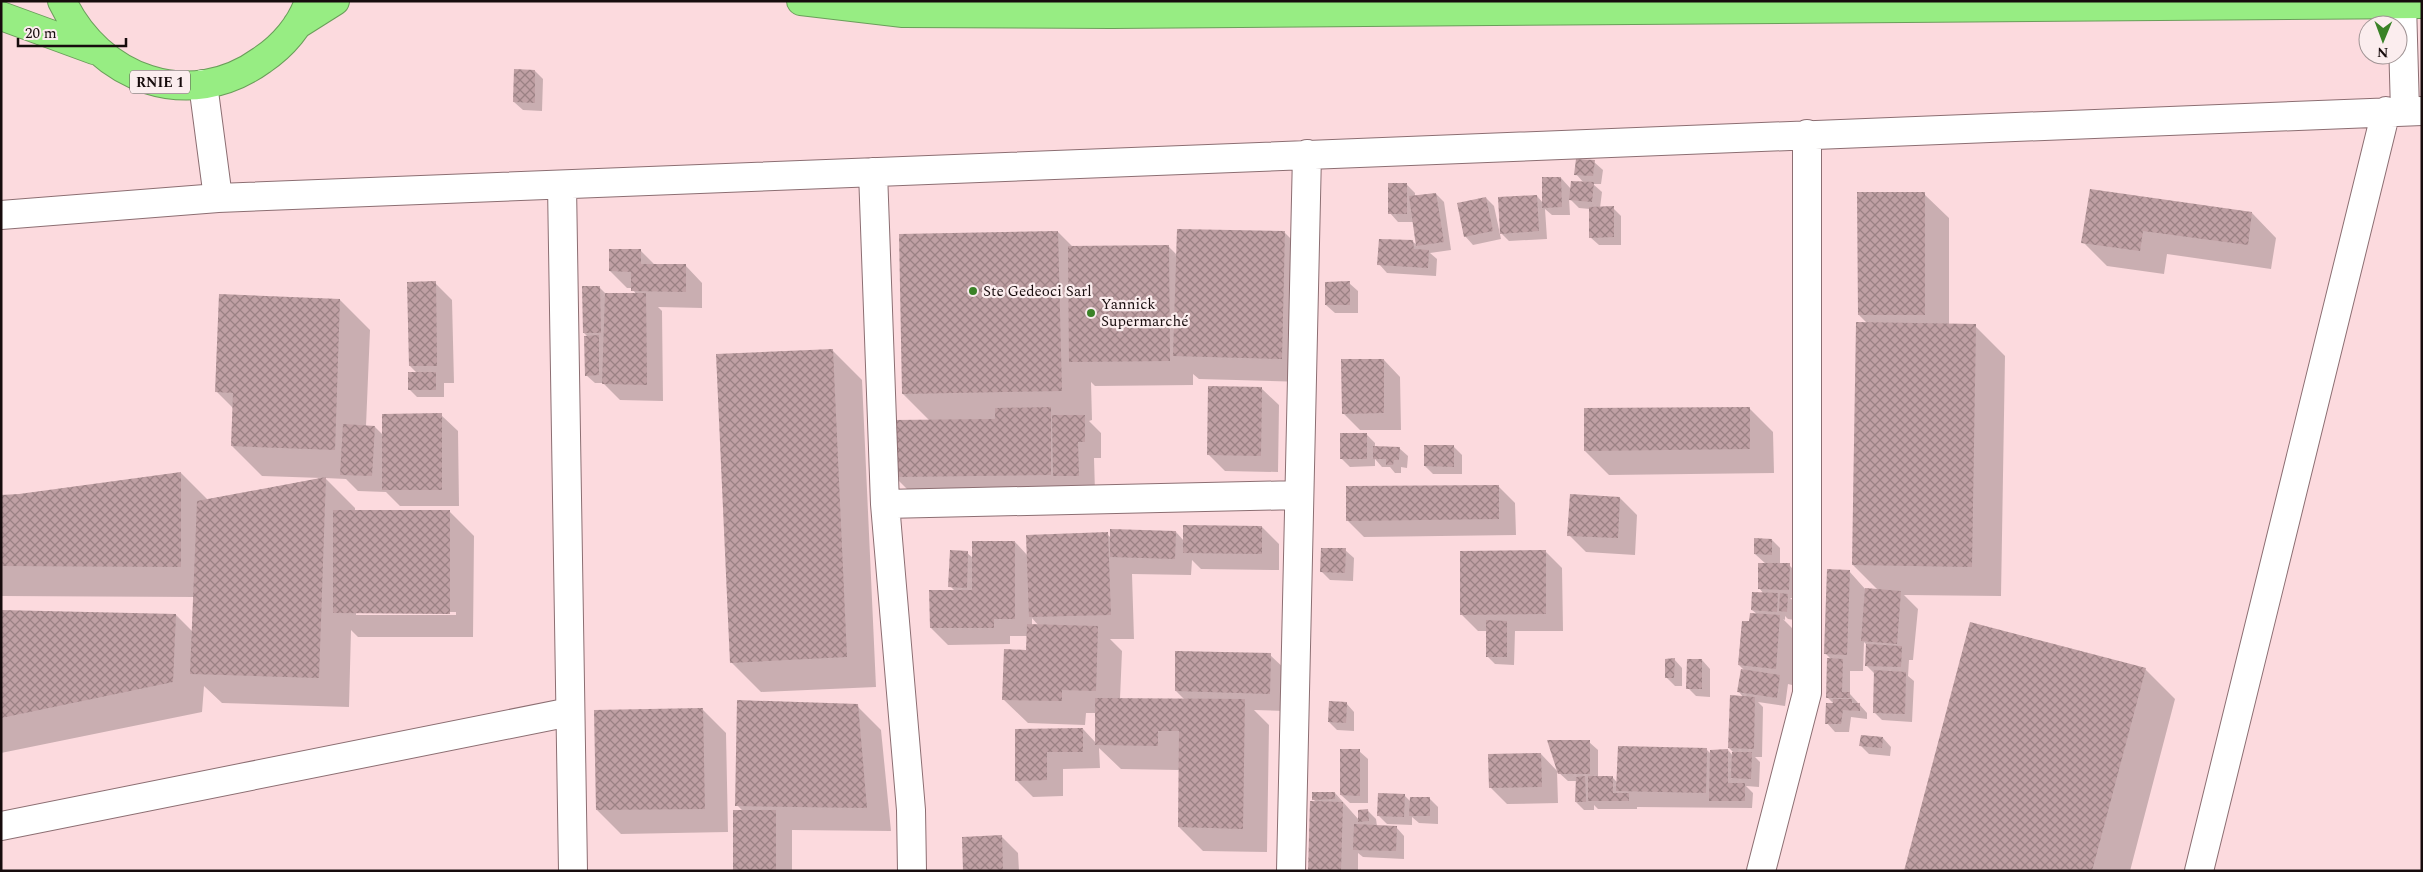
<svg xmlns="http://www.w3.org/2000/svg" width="2423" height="872" font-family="Spectral,serif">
<defs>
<pattern id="building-cross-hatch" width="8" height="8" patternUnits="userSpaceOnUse" patternTransform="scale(1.25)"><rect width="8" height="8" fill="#c0a0a4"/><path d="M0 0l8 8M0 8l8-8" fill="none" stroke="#9b8184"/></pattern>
</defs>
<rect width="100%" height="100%" fill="#fcdade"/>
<!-- shadow -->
<path fill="#0003" fill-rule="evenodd" d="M535,71L543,79L542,111L523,110L514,102Z
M1594,162L1603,170L1601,184H1593L1602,192L1600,208H1613L1621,216V245H1599L1590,237V209L1579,208L1569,198L1570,215H1552L1545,209L1547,239L1509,241L1500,232L1537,196L1543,203L1561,178L1571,189L1584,183L1576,174Z
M1407,185L1415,193V197L1436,194L1444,202L1451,250L1430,253L1437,259L1436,276L1387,273L1379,264L1413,242L1418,246L1414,222H1398L1390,213Z
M2091,190L2252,213L2276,238L2271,269L2167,254L2164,274L2107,266L2083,242Z
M1924,194L1949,218V325L1975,326L2005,356L2001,596L1904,595L1918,609L1913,660H1909L1908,676L1914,681L1912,722L1882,720L1874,712L1875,674L1866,665L1867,645L1864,642L1863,671H1850V694L1867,713V719L1851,717L1849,732H1835L1827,723L1834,704L1827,697L1832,660L1826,654L1849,571L1866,590L1879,591L1853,565L1868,324L1859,315Z
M1486,198L1494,206L1501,239L1473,245L1465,236Z
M1058,232L1073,247L1168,246L1177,255L1284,232L1308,256L1306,382L1199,379L1193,374V385L1095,386L1091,382L1092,420L1089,421L1101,433V458H1094L1095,492L919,501L895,477L930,421L903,394Z
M641,251L656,266H686L702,283V308L658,307L662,311L663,401L620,400L603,383H595L586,375L588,337L584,333L599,287L607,295L636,294L632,288H627L610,271Z
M435,283L452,300L454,383H444V397H417L409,389L417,373L410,366Z
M1349,283L1358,291V313H1335L1326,305Z
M340,300L370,330L366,426L375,427L384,436L441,415L458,431L459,506H400L386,492L358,491L346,479L325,478L355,508V511L450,512L474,536L473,637H358L351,630L349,707L222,703L204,686L202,712L1,753V611L176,615L193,632L194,597L1,596V496H19L181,473L208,500L322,478L262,476L232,446L234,409L217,392ZM356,612H456V615H356Z
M832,350L862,380L876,687L761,692L731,662Z
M1384,360L1400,377L1401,430H1360L1343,413Z
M1262,389L1279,405L1278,472L1225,471L1208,454Z
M1749,408L1773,432L1774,473L1609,475L1585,451Z
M1366,434L1375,443V448H1399L1408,456L1407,468L1401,467V473H1395L1390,467H1382L1375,459V466L1350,467L1341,458Z
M1454,447L1462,455V474H1433L1425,466Z
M1498,486L1515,503L1516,535L1364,537L1347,520Z
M1620,498L1637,515L1635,555L1586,552L1569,535Z
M1262,527L1279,544V570L1201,569L1192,560L1191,575L1132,574L1134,639H1110L1122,651L1120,699L1185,700L1176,691L1270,655L1287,671L1286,711L1254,710L1269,725L1267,852L1203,851L1179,827V770L1121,769L1099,748L1100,768L1063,769V796L1033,797L1016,780V730L1083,729L1096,743L1097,713H1086L1085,725L1028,723L1003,699L1027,651L1028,636H1010V644L948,645L931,628L955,591L950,586L967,553L973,558L1015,542L1028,556L1107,534L1111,538L1176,532L1184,541ZM1032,618L1038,625H1032Z
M1772,540L1780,548V564L1789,565L1797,573V598H1790L1796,603L1795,620L1788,619L1785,616V620L1783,619L1797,633L1792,685L1788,684L1785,706L1758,702L1763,707L1762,757H1755L1760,762L1759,787L1746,786L1753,793L1752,808L1637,807V809H1598L1594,805V810H1584L1576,802L1577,781H1568L1557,771L1558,803L1507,804L1490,787L1541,754L1559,773L1589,742L1598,750V777H1612L1618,783L1707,750L1711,754L1728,750L1733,756V752L1729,748L1744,698L1739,692L1745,671L1739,665L1751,623L1757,614L1752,610L1764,594L1759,588L1766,564L1755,554Z
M1345,550L1354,558L1353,581L1330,580L1322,572Z
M1545,551L1562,568L1563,631H1515L1514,665L1495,664L1487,656V631H1478L1462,615Z
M1674,659L1682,668V686H1675L1667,678Z
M1702,660L1710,669V697L1696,696L1688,688Z
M2145,669L2175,699L2130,871H1906Z
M1346,703L1354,712V731L1337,730L1329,722Z
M857,706L881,730L891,831L792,830V871H734L743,811L737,805Z
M702,709L726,733L728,832L621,834L597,810Z
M1883,738L1891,747L1890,756L1869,754L1861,746Z
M1359,751L1368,759V803H1350L1341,795Z
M1335,793L1359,820L1368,811L1376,819L1377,826L1396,827L1404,836V859L1363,857L1358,853V871H1309L1317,803L1313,799Z
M1404,795L1411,802L1430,799L1438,807V824L1419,823L1412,817V825L1387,824L1379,816Z
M1001,836L1018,853L1019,871H964Z"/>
<!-- building -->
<path fill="url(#building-cross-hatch)" d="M514,69L535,70V103L513,102Z
M1576,159L1595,160L1593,176L1574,175Z
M1542,177H1561L1562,207L1542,208Z
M1571,181L1594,182L1592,202L1569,200Z
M1388,183H1407V214H1388Z
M2090,189L2252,212L2248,245L2143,231L2140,251L2081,243Z
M1857,192H1925V315H1858Z
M1436,193L1444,242L1416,246L1409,196Z
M1537,195L1539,231L1500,234L1498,197Z
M1486,197L1493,231L1464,237L1457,203Z
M1614,206V237L1589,238V207Z
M1177,229L1285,231L1282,359L1173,356Z
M1058,231L1062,391L902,394L899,234Z
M1379,239L1413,240L1414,249L1429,250L1428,268L1377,265Z
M1169,245L1170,361L1069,362L1068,246Z
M609,249H641V264H686V292L631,291V272L609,271Z
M436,281L437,366H409L407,282Z
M1350,281V305H1325V282Z
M582,286H600L601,333H583Z
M605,293H646L647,385L602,384Z
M219,294L340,299L335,450L231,446L233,393L215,392Z
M1856,322L1976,324L1972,567L1852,565Z
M599,335V375L585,376L584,336Z
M833,349L847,657L730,663L716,354Z
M1341,359H1384V413L1342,414Z
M408,372H436V390H408Z
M1208,386L1262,387L1261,456L1207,455Z
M1051,407V475L894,477L893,420L995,419V408Z
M1750,407V449L1584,451V408Z
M442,413V490H382V414Z
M1052,415H1085V442H1078L1079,476H1053Z
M343,424L375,426L372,476L340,475Z
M1340,433H1367V459H1340Z
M1424,445H1454V467L1424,466Z
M1373,446L1400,447L1399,460H1394L1393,465H1386V459H1373Z
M181,472V567L1,566V495L19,494Z
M326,477L319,678L190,674L197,501Z
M1499,485V519L1346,521V486Z
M1570,494L1620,497L1618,538L1567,536Z
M333,510H450V614L333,613Z
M1183,525L1262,526V554L1183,553Z
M1110,529L1176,531L1175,559L1110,557Z
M1108,532L1111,615L1029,617L1026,535Z
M1754,538L1772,539V555L1754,554Z
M972,541H1015V619H994V628H930L929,590H972Z
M1321,548H1346L1345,573L1320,572Z
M950,550L968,551L967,588L948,587Z
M1546,550V614L1460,615V551Z
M1758,563H1790L1789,590L1758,589Z
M1827,569L1850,570L1847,655L1824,654Z
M1865,588L1901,591L1897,644L1861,641Z
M1752,592L1778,593L1777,612L1751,610Z
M1780,593L1788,594L1787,612L1779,611Z
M1,610L176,614L173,682L1,718Z
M1750,613L1780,615L1776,669L1738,665L1742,621H1749Z
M1486,620L1507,621V657H1486Z
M1970,622L2146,668L2092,871H1904Z
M1027,624L1098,626L1096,691L1062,690V701L1002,700L1004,649L1026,650Z
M1866,644L1902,646L1901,667L1865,666Z
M1175,651L1271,653L1270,694L1175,691Z
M1675,658L1674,678H1665V659Z
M1827,658L1843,659L1842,692H1850V698H1826Z
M1687,659H1702V689H1686Z
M1741,669L1780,675L1777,698L1737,692Z
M1874,670L1906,672L1905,714L1873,713Z
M1730,695L1755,697L1754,749L1728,748Z
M1095,698L1245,699L1243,829L1178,827L1179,731H1158V746L1095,745Z
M1833,699H1852V703H1860V711L1843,710L1841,724H1825L1826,703H1833Z
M737,700L858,704L867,808L735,806Z
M1329,701L1347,702L1346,723L1328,722Z
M703,708L705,809L596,810L594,710Z
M1083,728V752H1047V780L1015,781V729Z
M1861,735L1883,737L1882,748L1859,746Z
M1547,740H1590V774H1558Z
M1618,746L1707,748L1706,793L1616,791Z
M1340,749H1360V796L1340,795Z
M1728,749V783H1745V801H1709L1710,750Z
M1732,752H1752L1751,779L1731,778Z
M1541,753L1542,787L1489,788L1488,754Z
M1585,776L1586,802H1575L1576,777Z
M1588,776H1613V793H1629V801H1588Z
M1312,792H1335V799L1312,800Z
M1378,793L1405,794L1404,817L1377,816Z
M1410,797H1430V816H1409Z
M1310,801L1343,802L1341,871H1308Z
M1368,809L1369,821L1358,822V810Z
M733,810H776V871H733Z
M1354,824L1397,826L1396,851L1353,850Z
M1002,835L1003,871H963L962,837Z"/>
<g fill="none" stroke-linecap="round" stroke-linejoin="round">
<defs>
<path id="street" d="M2402,4L2405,111
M203,84L218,198
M873,172L885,504L911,810L912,871
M562,185L573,871
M1,215L218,198L2422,111
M885,504L1299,495
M1,826L570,712
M1291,871L1307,154
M1761,871L1807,693V134
M2199,871L2386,111"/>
<path id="highway" d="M62,1C99,79 189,113 262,60C283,46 301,25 309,1
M801,1L903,13L1112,14L2422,4
M1,16L94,50
M297,25L335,1"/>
</defs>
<!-- street casing -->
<use href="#street" stroke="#8c6e72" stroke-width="30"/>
<!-- highway casing -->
<use href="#highway" stroke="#6a9e5a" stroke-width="30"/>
<!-- street -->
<use href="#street" stroke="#fff" stroke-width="28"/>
<!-- highway -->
<use href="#highway" stroke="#97ed83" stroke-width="28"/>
</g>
<!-- markers -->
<g fill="#3a8227" stroke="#fbedee" stroke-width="2">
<circle cx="973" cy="291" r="5"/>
<circle cx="1091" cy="313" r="5"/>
</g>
<g text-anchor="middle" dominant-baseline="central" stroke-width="4.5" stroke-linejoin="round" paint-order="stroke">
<!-- shield labels -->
<rect fill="#fbedee" stroke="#5b5050" stroke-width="1" x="130" y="70.5" width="60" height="23" rx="4"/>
<g font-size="14" font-weight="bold" fill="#170c0d">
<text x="160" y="82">RNIE 1</text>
</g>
<!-- poi labels -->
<g font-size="15" fill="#170c0d" stroke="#fbedee" text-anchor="start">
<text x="983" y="291">Ste Gedeoci Sarl</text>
<text x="1101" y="304">Yannick<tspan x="1101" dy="17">Supermarché</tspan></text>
</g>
</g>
<!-- border -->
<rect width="2423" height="872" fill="none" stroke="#170c0d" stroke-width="5"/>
<!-- north arrow -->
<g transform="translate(2383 40) rotate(181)"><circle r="24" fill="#fbedee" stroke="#a09394"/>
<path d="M0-4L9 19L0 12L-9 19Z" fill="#3a8227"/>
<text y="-8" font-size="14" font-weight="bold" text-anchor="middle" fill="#170c0d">N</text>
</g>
<!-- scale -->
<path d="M18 38v8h108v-8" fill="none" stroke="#170c0d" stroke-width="2.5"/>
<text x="25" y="38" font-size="15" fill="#170c0d" stroke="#fbedee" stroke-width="4" paint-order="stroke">20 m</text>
</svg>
